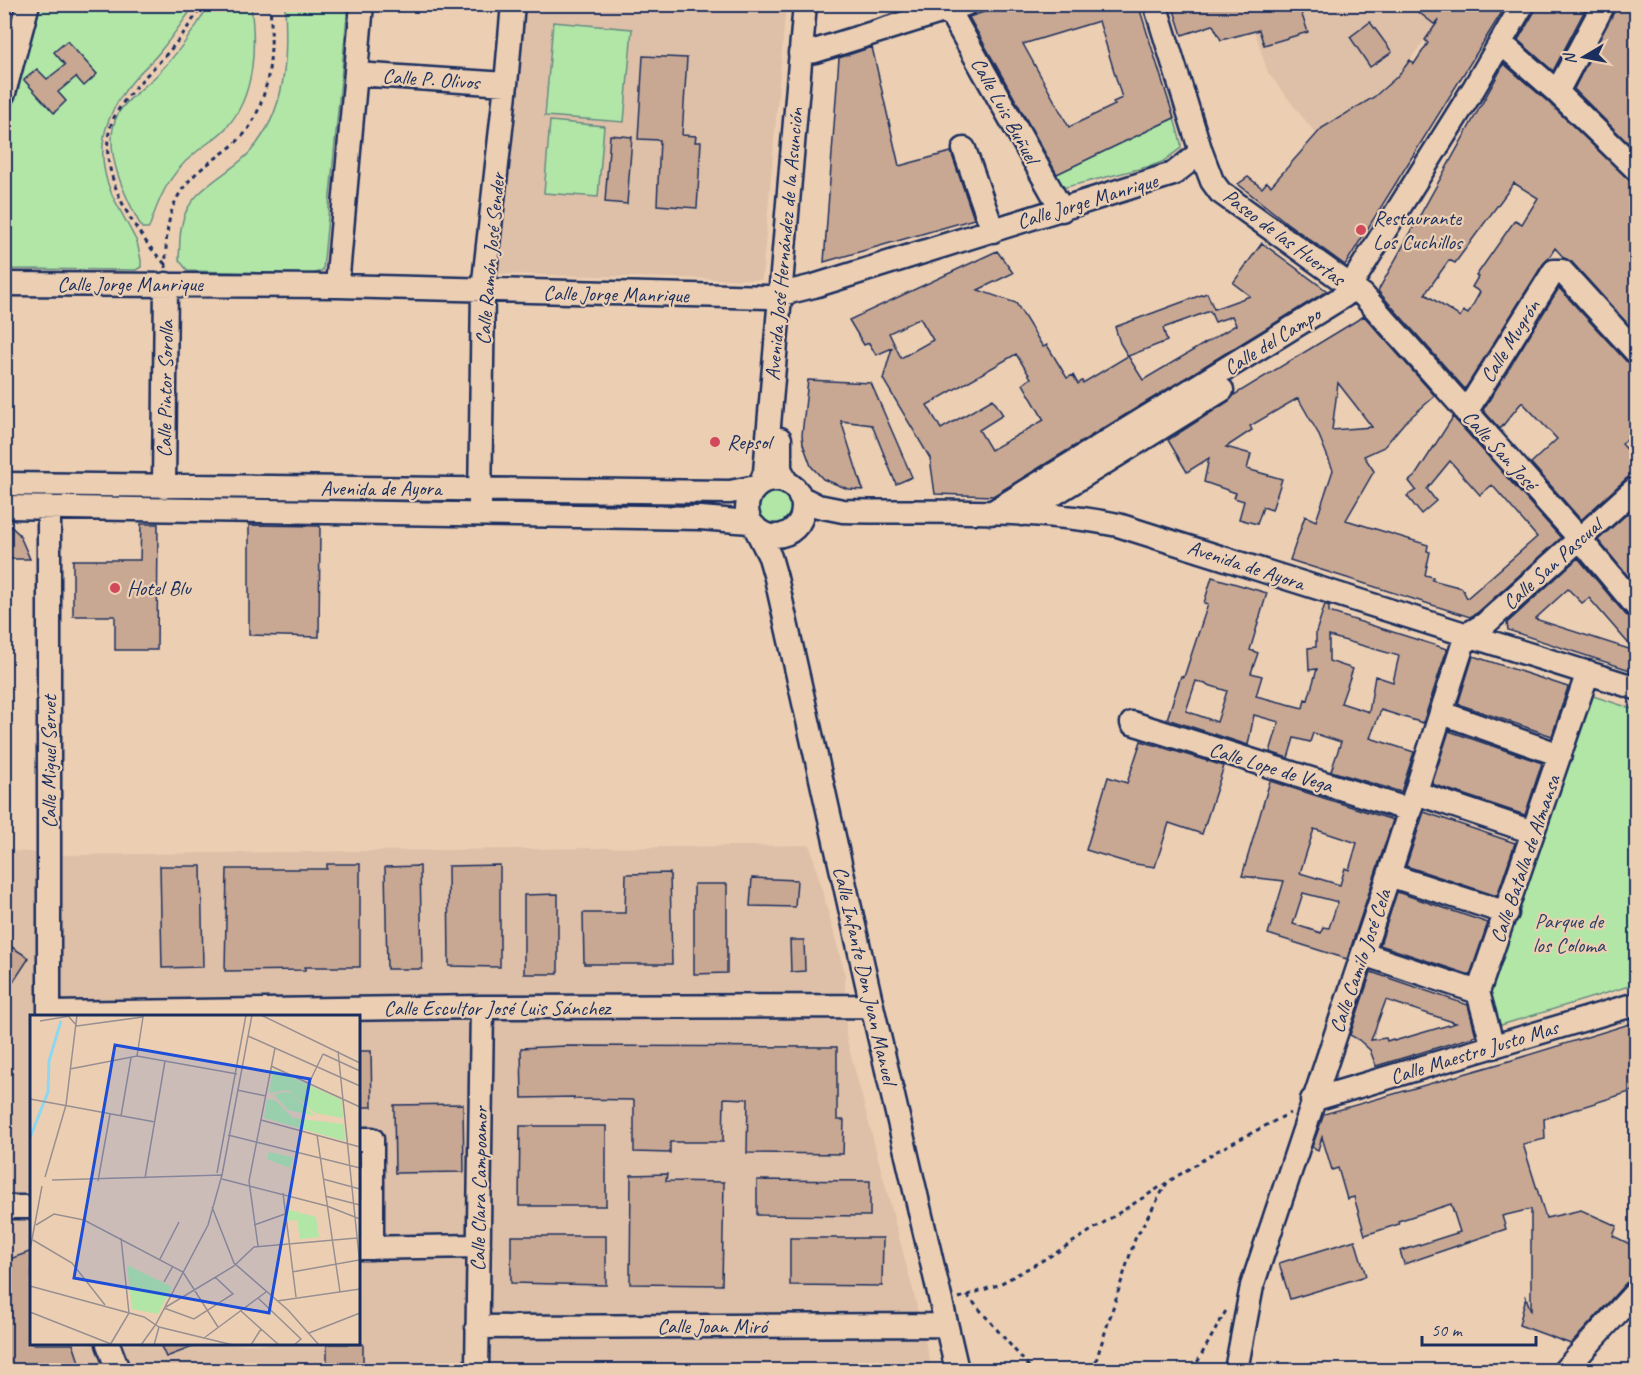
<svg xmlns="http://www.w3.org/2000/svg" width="1641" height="1375" font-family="Caveat,sans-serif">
<rect width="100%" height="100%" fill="#eccfb3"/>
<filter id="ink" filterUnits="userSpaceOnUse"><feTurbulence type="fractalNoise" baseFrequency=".0167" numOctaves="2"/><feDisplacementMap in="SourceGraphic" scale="12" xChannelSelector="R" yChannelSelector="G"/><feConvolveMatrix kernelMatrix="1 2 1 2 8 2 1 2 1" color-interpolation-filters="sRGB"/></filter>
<g filter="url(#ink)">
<!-- built -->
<path fill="#dec0a8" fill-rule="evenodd" d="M521,5H786L762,280L498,274Z
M1246,5H1450L1399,75L1374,97L1315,133L1268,73Z
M810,845L845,974L846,1036L914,1294L932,1370H5L4,850L67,855ZM32,1016H358V1344H32Z"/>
<!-- green -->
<path fill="#b1e6a7" stroke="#668a82" stroke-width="1.5" d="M39,5H195C184,19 174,35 162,49C155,59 145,67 137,76C109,107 95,140 107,181L112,195L137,242L141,260V267L136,270L4,269L5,134Z
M209,5H251C256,46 256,95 226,128C217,138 204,145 194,154C169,174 159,198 149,228H142C126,198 100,148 118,114C125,100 146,86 157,75C177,54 195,30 209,5Z
M285,5H348L323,270L313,274L188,271L179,260C180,248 179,235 182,224C188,189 229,175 250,152C288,109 287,58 285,5Z
M553,22L632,29L624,122L545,116Z
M1174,118L1181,143V148L1162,162L1151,166L1058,189L1051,176Z
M550,121L604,126L598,197L544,193Z
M757 508a17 17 0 1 1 34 0a17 17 0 1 1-34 0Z
M1581,692L1636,710V984L1488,1029L1478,992Z"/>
<!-- building -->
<path fill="#c9a893" stroke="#1b2f5e" stroke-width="1.5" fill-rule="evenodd" d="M1008,4H1138L1174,118L1057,174L969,17ZM1099,21L1122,98L1113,102L1115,105L1069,127L1023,44Z
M1172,4H1298L1308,32L1264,45L1259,30L1221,40L1213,25L1182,35Z
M1408,4H1507L1345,265L1287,223L1238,184L1248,177L1262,188L1267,182L1271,186L1322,128L1374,97L1399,75L1410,60L1414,64L1428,43L1425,40L1439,20L1434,24Z
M1539,4H1588L1553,71L1518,40Z
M1617,4H1636V55L1631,68L1636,71V151L1574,89Z
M1370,22L1392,52L1370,67L1350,37Z
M67,41L97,74L84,86L76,77L58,92L66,101L54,113L24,80L37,69L47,79L65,65L54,52Z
M872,47L899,166L951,152L974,219L824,262L839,58Z
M643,56L687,58L682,135L696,136L695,142H701L697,208L657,205L660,140L638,139Z
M1504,64L1548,102L1636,187V333L1572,262L1564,258L1555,248L1548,259L1543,264L1465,389L1378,291ZM1514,183L1538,198L1522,224L1515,220L1476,276L1478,277L1472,287L1480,292L1468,314L1463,311L1460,317L1425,294L1449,260L1455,263Z
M610,135L632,137L627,204L605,202Z
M1262,243L1327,291L993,496L935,494L930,458L883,379L892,348L876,355L869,343L864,345L849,320L997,251L1013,273L978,290L1016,303L1043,347L1047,345L1067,378L1073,375L1078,384L1082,381L1083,383L1128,356L1120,343L1115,327L1207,293L1214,309L1250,296L1233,283ZM1210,311L1215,322L1232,316L1236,325L1143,380L1128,356L1167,341L1163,328ZM920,318L933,340L901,358L889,333ZM1016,354L1031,378L1023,384L1044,420L991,450L979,430L1003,415L993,399L941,429L927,405Z
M1559,288L1626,361L1636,365V432L1622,444L1636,459V475L1627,478L1581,520L1531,463L1557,439L1522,402L1500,429L1483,410Z
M1364,316L1435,396L1404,423L1384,447L1364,456L1374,471L1346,520L1428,545L1427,551L1430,552L1425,575L1433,577L1432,580L1462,588L1467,598L1537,537L1492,485L1480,495L1450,461L1427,489L1436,501L1421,514L1407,496L1416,490L1409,481L1415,476L1453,417L1561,538L1477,613L1470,617L1290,560L1305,516L1316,521L1333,470L1318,433L1298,398L1250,426L1252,430L1226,447L1251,454L1247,469L1282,479L1272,510L1263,507L1257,524L1239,519L1244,501L1234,498L1236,493L1204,482L1209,458L1187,472L1168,440L1229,401L1234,395ZM1338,383L1356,406L1372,427L1332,430Z
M808,380L871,383L912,477L896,484L872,425L841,421L863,490L848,489L823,479L811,466L803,444L802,435Z
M1636,506V586L1598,540Z
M5,521L19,534L30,559H4Z
M141,524H158L157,650H115V616H73V560H140Z
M249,525L320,526L319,637L249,635Z
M1578,558L1626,615L1636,619V672L1508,630L1507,623ZM1568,589L1582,603L1589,598L1635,651L1535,619Z
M1212,577L1267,593L1250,650L1258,653L1251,673L1262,676L1256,696L1303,708L1305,699L1308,700L1317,669L1309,670L1308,648L1316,647V632L1325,604L1329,606V612L1447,649L1423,723L1381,710L1370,738L1414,752L1401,792L1331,771L1341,742L1313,733L1310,742L1294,738L1288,758L1270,752L1279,722L1254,715L1248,745L1167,719L1181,676L1184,677L1208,604L1204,603ZM1329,636L1399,656L1393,682L1375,676L1369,712L1341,703L1353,669L1329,661ZM1196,681L1227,691L1217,722L1186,711Z
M1473,656L1568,687L1552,736L1458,704Z
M1449,731L1542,763L1525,815L1432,784Z
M1141,741L1224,766L1202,834L1169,823L1155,867L1129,863L1086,850L1108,777L1127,783Z
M1270,781L1393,820L1347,959L1268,934L1284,881L1242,876ZM1314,829L1357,843L1349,870L1345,868L1340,885L1300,873ZM1303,893L1338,902L1329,928L1323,927L1321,933L1293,924Z
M1424,812L1515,843L1497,896L1406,866Z
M327,864H360V967H305V970L225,971L227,869H327Z
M500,865V967L449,966L448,866Z
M160,866H201L203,967L162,968Z
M420,866L422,969H387L385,867Z
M670,873L672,964H584L583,913H625L626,874Z
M752,878L797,880L795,907L750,906Z
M694,884H727V973L694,974Z
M1397,892L1488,923L1470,975L1380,945Z
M558,894V974H524V895Z
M790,940H804L805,971L791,972Z
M4,942L29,958L4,996Z
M1371,972L1468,1005L1476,1036L1376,1066L1370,1050L1359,1040L1350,1035ZM1386,1000L1456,1023L1394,1041L1393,1039L1387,1041L1386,1038L1371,1040Z
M1636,1022V1090L1544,1119L1545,1139L1523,1144L1546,1218L1581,1210L1617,1226L1613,1236L1636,1247V1279L1626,1283L1571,1344L1519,1325L1526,1297L1531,1312V1209L1502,1216L1506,1229L1404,1264L1400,1251L1460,1232L1451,1204L1398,1221L1399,1224L1365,1235L1354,1197L1347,1199L1338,1168L1332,1170L1322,1137L1318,1150L1312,1147L1324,1114L1509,1061Z
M566,1046L837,1047V1120H844L843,1154L747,1153L748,1099L724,1098L723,1142H670V1153L634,1152V1100L574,1099V1097L522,1098L521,1048Z
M358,1051H371L372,1107H358Z
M463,1104L464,1172L395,1173L394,1105Z
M520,1126H606V1206H519Z
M667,1174L666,1181L724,1182L722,1285L630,1284L631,1175Z
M757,1180L870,1181V1216L757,1215Z
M511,1236H606V1285L511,1283Z
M790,1238H883L882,1286L790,1285Z
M1355,1240L1366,1276L1290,1299L1279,1263Z
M32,1251V1344H73L82,1371H4V1261Z
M160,1344H197L198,1345L166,1357Z
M327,1344H363V1371H327Z"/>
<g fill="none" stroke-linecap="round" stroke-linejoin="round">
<defs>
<path id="minor" d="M1155,4L1201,152L1212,181L1220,192L1363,295L1580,539L1636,606
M949,10L1062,210
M1501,43L1557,92L1636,169
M800,53L815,51L966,4
M356,74L506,84
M1557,92L1604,4
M4,93L28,4
M964,149L993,231
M4,284L337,286L769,297L814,286L1173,174L1201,152
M337,286L362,4
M1466,412L1554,271H1562L1636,352
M780,439V468L786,482
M747 508a28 28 0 1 1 56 0a28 28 0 1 1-56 0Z
M761,483L765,472L805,4
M4,484L730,492L756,487
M164,487L166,284
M800,497L818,506L843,511C931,513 1032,507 1118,525L1636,688
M480,503L483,290L506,84L513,4
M4,507L700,518L750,522
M49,507V1016
M991,513L1344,296L1474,88L1523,4
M1022,514L1222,390
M755,527L770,557L776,578L872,1006L957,1370
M1442,713L1560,755
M1132,723L1410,810
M1416,793L1533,832
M1389,875L1507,913
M1363,954L1478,992
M49,1013L482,1007L872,1006
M1493,1047L1478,992L1588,672
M1312,1100L1636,1004
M358,1139H372V1248
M4,1207H32
M358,1248L479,1246
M477,1327L946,1325
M108,1344L118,1370
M477,1370L482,1007
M1236,1370L1252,1286L1389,875L1466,635L1485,624L1636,488
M1565,1370L1636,1292"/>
</defs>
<!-- minor casing -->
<use href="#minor" stroke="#1b2f5e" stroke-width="27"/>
<!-- path -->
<path stroke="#1b2f5e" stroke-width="3" stroke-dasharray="4.5 4.5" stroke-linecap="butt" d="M165,264C132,230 88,159 117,112C131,88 153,70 171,49C183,35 193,20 203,4
M166,268C165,222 170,191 209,163C224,152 241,141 250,126C272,90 273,45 270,4
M967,1295L1032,1370
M959,1298L998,1285L1054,1254L1217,1151L1290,1113
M1093,1370L1135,1239L1167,1183
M1193,1370L1228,1307"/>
<!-- minor -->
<use href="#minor" stroke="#eccfb3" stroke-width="22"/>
</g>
</g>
<!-- markers -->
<g fill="#d1495b" stroke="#eccfb3" stroke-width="2">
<circle cx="1361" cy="230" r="6"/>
<circle cx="715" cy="442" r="6"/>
<circle cx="115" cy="588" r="6"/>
</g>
<g text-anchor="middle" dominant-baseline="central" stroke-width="4.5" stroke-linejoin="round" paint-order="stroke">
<!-- street labels -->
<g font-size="21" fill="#1b2f5e" stroke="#eccfb3">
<text transform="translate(431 79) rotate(4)">Calle P. Olivos</text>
<text transform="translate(1005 110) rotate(61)">Calle Luis Buñuel</text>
<text transform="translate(1087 201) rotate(-17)">Calle Jorge Manrique</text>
<text transform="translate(1284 237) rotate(37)">Paseo de las Huertas</text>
<text transform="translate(784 244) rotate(-85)">Avenida José Hernández de la Asunción</text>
<text transform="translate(490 259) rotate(-85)">Calle Ramón José Sender</text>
<text x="130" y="284">Calle Jorge Manrique</text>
<text transform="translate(616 294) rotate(1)">Calle Jorge Manrique</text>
<text transform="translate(1272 341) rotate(-32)">Calle del Campo</text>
<text transform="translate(1510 341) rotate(-58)">Calle Mugrón</text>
<text transform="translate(165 389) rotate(-89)">Calle Pintor Sorolla</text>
<text transform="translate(1500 450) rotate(48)">Calle San José</text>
<text x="381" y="488">Avenida de Ayora</text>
<text transform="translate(1552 564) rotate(-42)">Calle San Pascual</text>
<text transform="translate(1246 565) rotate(18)">Avenida de Ayora</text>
<text transform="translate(49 762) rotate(-90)">Calle Miguel Servet</text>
<text transform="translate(1271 767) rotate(17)">Calle Lope de Vega</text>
<text transform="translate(1525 859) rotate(-71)">Calle Batalla de Almansa</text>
<text transform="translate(1360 961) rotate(-71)">Calle Camilo José Cela</text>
<text transform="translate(865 975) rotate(77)">Calle Infante Don Juan Manuel</text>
<text x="497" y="1008">Calle Escultor José Luis Sánchez</text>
<text transform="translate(1474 1052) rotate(-17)">Calle Maestro Justo Mas</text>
<text transform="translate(479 1189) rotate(-89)">Calle Clara Campoamor</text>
<text x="712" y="1326">Calle Joan Miró</text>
</g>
<!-- poi labels -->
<g font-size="21" fill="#1b2f5e" stroke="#eccfb3" text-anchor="start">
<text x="1373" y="218">Restaurante<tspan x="1373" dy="24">Los Cuchillos</tspan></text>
<text x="727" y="442">Repsol</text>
<text x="127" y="588">Hotel Blu</text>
</g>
<!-- park labels -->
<g font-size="21" fill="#2a4165" stroke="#eccfb3">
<text x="1569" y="921">Parque de<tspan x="1569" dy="24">los Coloma</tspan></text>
</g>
</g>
<!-- overview -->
<g transform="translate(30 1015)">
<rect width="330" height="330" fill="#eccfb3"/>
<path d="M243,54L312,85L313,103L285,98L258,75L239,78ZM253,77L261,78L285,101L258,95L244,80ZM237,84L245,85L263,103L314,109L315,126L234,103ZM239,137L263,142L260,153L237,144ZM256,194L286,202L289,222L270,224L267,205L257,206ZM97,250L142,272L128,299L102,294Z" fill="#b1e6a7"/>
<path fill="none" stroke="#8fd7f0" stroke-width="3" d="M0,123L18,77L19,46L31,6"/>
<path fill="none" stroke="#988f91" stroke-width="1.5" d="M231,0L330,48M39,2L47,11L113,2L107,41M10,6L40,1M218,21L330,71M308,36L330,251M293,39L330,56M241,51L330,92M40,54L107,41L207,59M279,68L293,39M207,75L236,81M0,84L125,107M91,101L101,43M231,105L330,132M198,120L330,153M287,120L310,277M187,158L216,0M192,160L222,0M15,162L36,90L47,0M115,163L135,46M192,164L297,191L330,204M293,164L330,174M22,165L192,160L178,210L126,309L111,330M68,166L80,99M253,178L266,282M295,181L330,190M182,192L204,248L258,295L289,330M6,210L24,199L54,205L153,257L188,312M224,210L255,199M3,225L42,248L75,290M228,231L219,166L245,33M0,235L12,171M130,244L149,207M262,257L329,245M134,267L143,251M0,271L114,302L129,312L203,330M228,283L271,324L264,330M247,286L330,274M136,292L204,251L224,232L327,223M134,293L164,304L203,279L185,262M211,296L249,330M0,297L81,329M279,318L330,298M174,323L236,277M80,330L99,298L91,223M124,330L129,312M221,330L231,314"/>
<path fill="#1d4ed8" fill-opacity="0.15" stroke="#1d4ed8" stroke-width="3" d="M85,30L280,64L239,298L44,263Z"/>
<rect width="330" height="330" fill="none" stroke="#1b2f5e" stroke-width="3"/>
</g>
<!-- margin -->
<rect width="1641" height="1375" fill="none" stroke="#eccfb3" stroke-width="24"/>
<rect x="12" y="12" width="1617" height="1351" fill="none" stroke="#1b2f5e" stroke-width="2" filter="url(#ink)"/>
<!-- north arrow -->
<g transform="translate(1584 57) rotate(260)" stroke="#eccfb3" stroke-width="4.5" paint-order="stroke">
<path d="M0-4.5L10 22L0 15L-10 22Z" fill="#1b2f5e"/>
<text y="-9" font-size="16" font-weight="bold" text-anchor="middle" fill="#1b2f5e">N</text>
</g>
<!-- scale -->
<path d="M1422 1336v9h114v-9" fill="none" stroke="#1b2f5e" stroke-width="3"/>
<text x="1431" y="1336" font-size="18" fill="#1b2f5e" stroke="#eccfb3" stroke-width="4.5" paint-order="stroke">50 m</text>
</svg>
